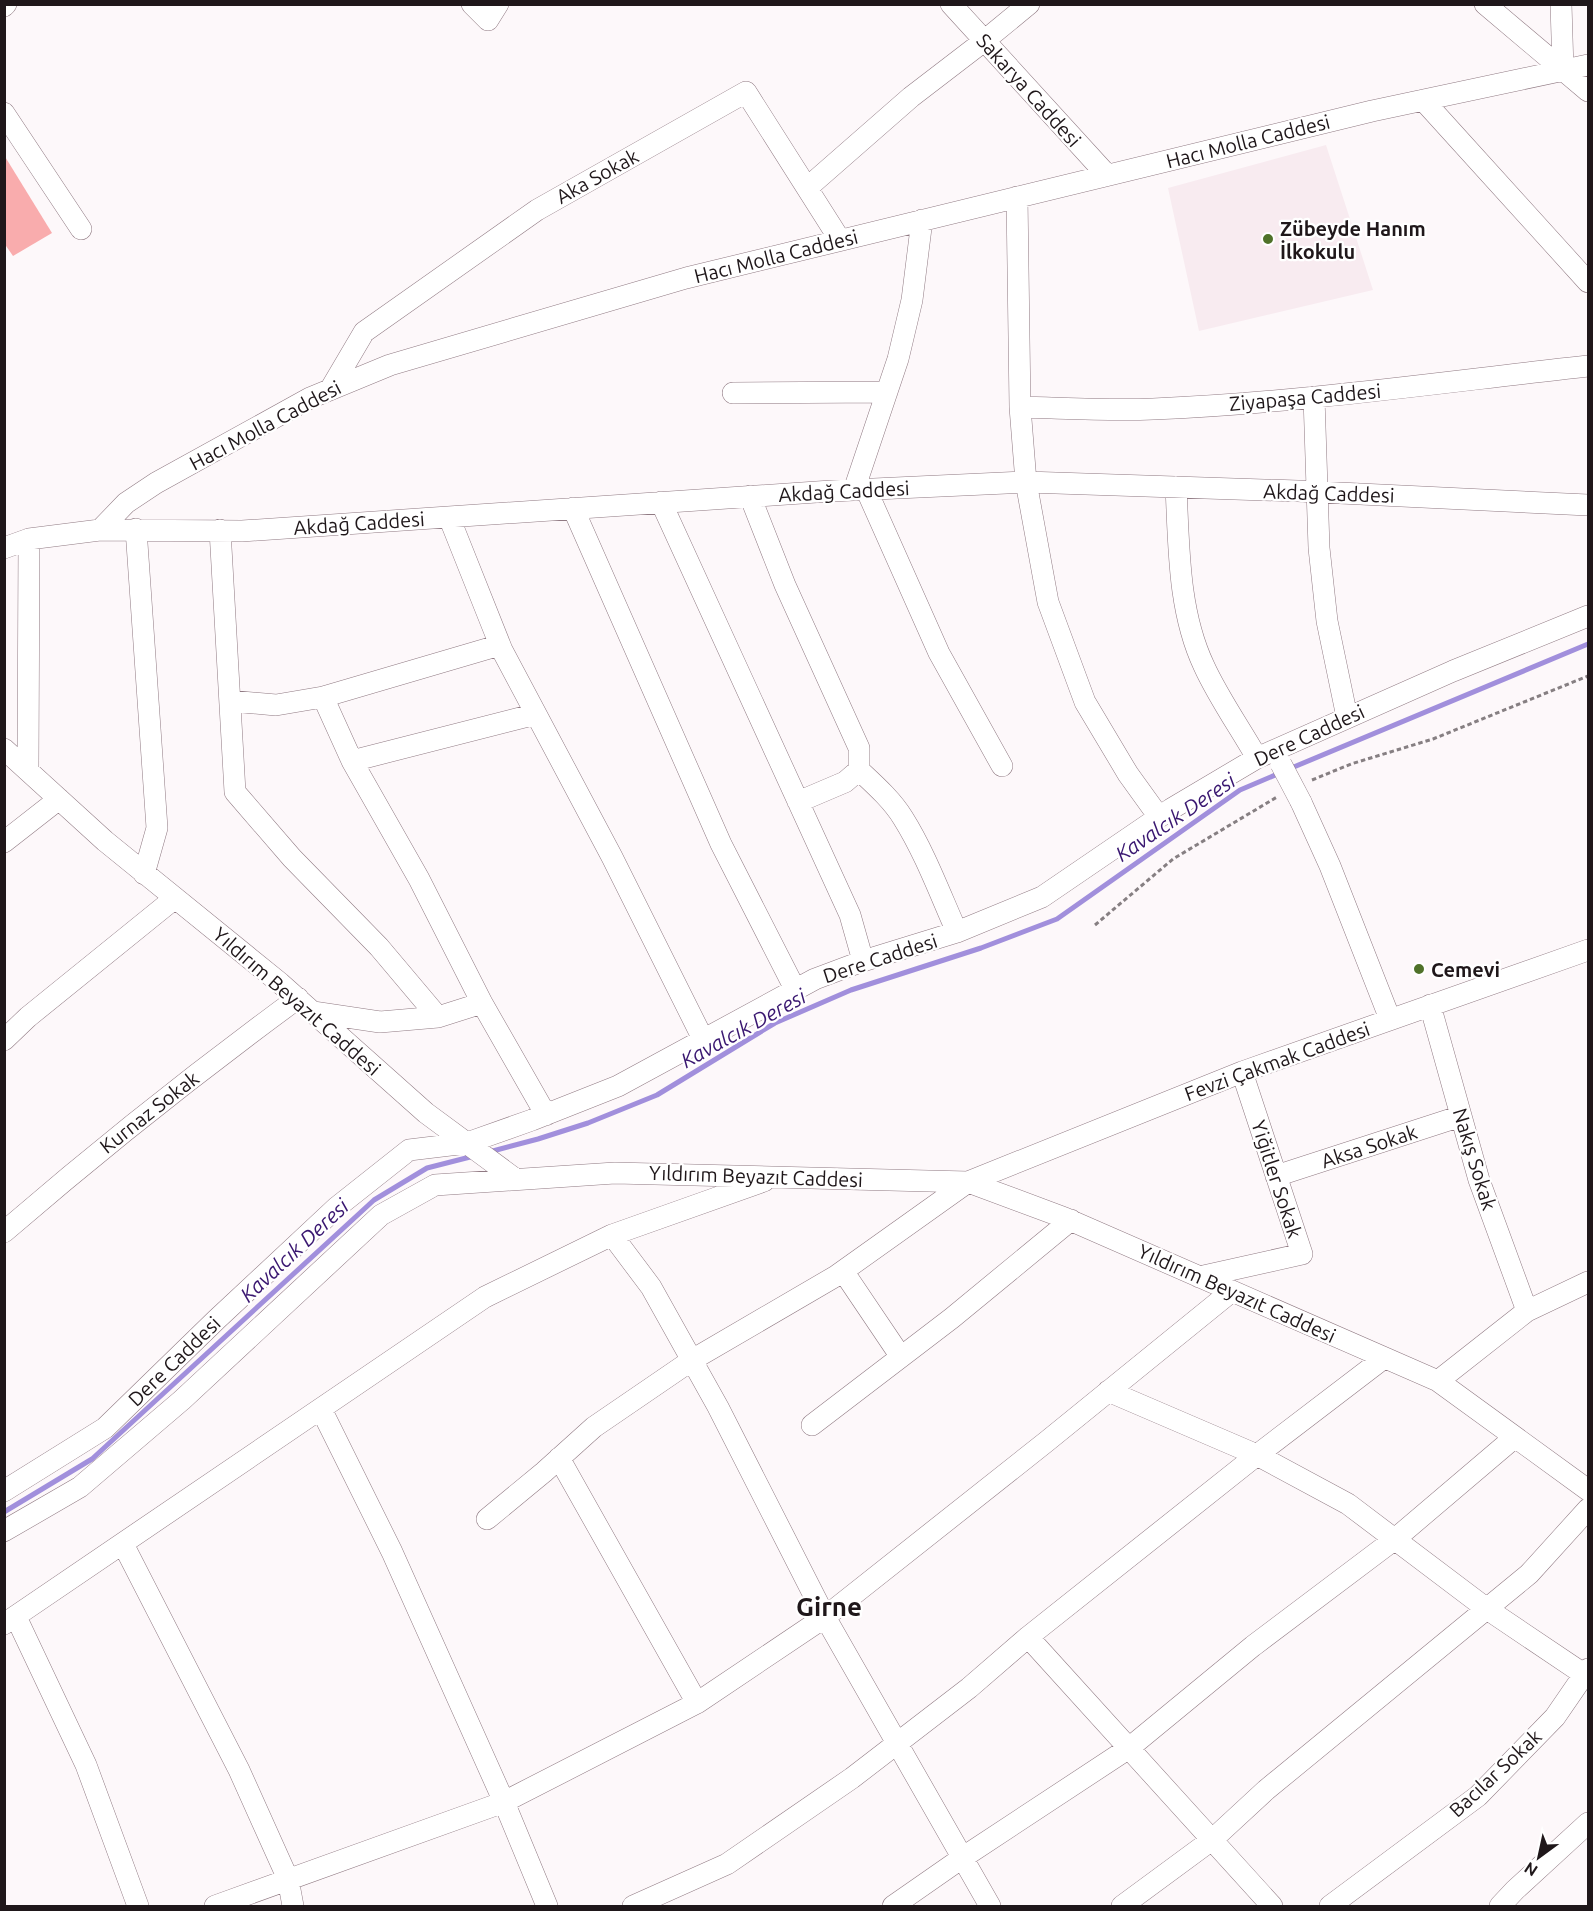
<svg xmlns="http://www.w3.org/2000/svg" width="1593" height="1911" font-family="Ubuntu,sans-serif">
<rect width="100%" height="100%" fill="#fdf8fa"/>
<!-- built -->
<path fill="#f8ebf0" d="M1326,145L1373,290L1199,331L1168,188Z"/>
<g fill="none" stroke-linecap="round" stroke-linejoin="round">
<!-- stream -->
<path stroke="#a18fdc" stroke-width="5" d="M1289,769L1588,644
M489,1152L538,1139L588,1123L657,1095L775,1023L851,990L981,948L1057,919L1240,790L1280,773
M4,1512L92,1459L374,1200L427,1168L474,1156"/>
</g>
<!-- building -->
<path fill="#f9acad" d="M4,155L52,233L13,256L4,243Z"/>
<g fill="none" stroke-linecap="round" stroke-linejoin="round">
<defs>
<path id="minor" d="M472,4L488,20L498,4
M951,4L1107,175
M1485,4L1588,91
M1561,4L1563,70
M4,6L6,4
M1423,100L1588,282
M4,113L81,229
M807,188L911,97L984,41L1029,4
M1017,197L1020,407L1026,482L1048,602L1085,702L1128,774L1159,817
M331,388L364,332L537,210L746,92L840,240
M733,393L887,392
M1314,397L1319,548L1327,621L1347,717
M1020,407C1064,408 1109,411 1153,409C1299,403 1443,382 1588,366
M1176,487C1179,547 1178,611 1204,666C1218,697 1240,728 1257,758
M866,489L939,653L1002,766
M854,490L898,359L912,300L922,220
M750,496L785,585L859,748V770L845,782L798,802
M661,502L850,915L863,961
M573,508L721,844L795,989
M449,517L502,650L612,857L703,1039
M136,529L157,828L144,874
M100,530L242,531L831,491L1026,482L1298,491L1588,505
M220,530L235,792L292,858L379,947L438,1017
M4,548L29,539L100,530L126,503L156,483L310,398L390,365L686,278L1372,111L1588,65
M323,697L352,761L419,879L482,1003L546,1115
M231,701L276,705L323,697L500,645
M4,749L105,841L280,983L426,1113L514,1178
M352,761L536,714
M28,770L29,539
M859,770C874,784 892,800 903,818C925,853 940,894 957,932
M1301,802L1330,866L1390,1019
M4,842L59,799
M1430,1005L1479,1180L1527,1311
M313,1012L380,1022L438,1017L482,1003
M4,1040L28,1017L175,898
M1276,1176L1461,1116
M4,1232C99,1150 197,1072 298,998
M612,1235L651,1287L718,1407L825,1617L990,1906
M843,1271L901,1357
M1199,1277L1302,1254L1242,1072
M1438,1381L1527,1311L1588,1282
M1108,1391L1257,1455L1348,1504L1487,1609L1588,1677
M321,1409L392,1552L504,1802L547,1906
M812,1425L952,1318L1071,1220
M559,1458L697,1703
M4,1491L105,1428L216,1320L337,1207L409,1150L467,1143L532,1120L618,1086L815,979L863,961L957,932L1042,897L1171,809L1257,758L1453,671L1588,616
M487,1519L544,1472L594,1427L692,1360L836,1276L968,1182L1242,1072L1588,950
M4,1531L80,1487L182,1400L381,1215L435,1185L615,1173L968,1182L1065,1218L1438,1381L1588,1490
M123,1544L239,1770L288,1879L293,1906
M16,1617L86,1765L138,1906
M4,1624L485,1297L612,1235L764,1181
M1028,1637L1272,1906
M215,1906L504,1802L697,1703L825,1617L1046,1442L1232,1291
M633,1906L727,1864L852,1778L969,1688L1028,1637L1257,1455L1384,1358
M893,1906L962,1858L1129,1748L1253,1646L1395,1539L1515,1437
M1122,1906L1213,1839L1266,1790L1529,1574L1588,1509
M1330,1906L1478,1796L1555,1717L1588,1669
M1500,1906L1515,1890L1588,1823"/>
</defs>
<!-- minor casing -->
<use href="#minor" stroke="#907a83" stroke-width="22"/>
<!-- path -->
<path stroke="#867f82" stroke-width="3" stroke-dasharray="4.5 3" stroke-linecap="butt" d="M1312,780L1351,764L1433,739L1588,676
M1095,925L1173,859L1277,797"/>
<!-- minor -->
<use href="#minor" stroke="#fff" stroke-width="21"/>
<defs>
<path id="minor-bridge" d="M1281,764L1301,802"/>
</defs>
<!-- minor-bridge casing -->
<use href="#minor-bridge" stroke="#907a83" stroke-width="22" stroke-linecap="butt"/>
<!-- minor-bridge -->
<use href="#minor-bridge" stroke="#fff" stroke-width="21"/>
</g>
<!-- markers -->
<g fill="#4f7129" stroke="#fff" stroke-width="2">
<circle cx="1268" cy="239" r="6"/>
<circle cx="1419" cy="969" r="6"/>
</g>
<g text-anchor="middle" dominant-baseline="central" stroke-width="4.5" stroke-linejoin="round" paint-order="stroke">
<!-- street labels -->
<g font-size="20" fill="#1f171a" stroke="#fff">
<text transform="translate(1029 90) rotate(48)">Sakarya Caddesi</text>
<text transform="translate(1248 141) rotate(-14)">Hacı Molla Caddesi</text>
<text transform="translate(597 176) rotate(-29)">Aka Sokak</text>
<text transform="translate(776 256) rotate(-14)">Hacı Molla Caddesi</text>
<text transform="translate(1305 397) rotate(-5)">Ziyapaşa Caddesi</text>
<text transform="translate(265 425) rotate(-28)">Hacı Molla Caddesi</text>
<text transform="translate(844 491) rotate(-3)">Akdağ Caddesi</text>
<text transform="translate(1329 493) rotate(2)">Akdağ Caddesi</text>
<text transform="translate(359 523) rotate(-4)">Akdağ Caddesi</text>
<text transform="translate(1309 735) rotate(-25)">Dere Caddesi</text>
<text transform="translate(880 958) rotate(-18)">Dere Caddesi</text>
<text transform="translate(297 1001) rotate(41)">Yıldırım Beyazıt Caddesi</text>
<text transform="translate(1277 1061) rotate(-20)">Fevzi Çakmak Caddesi</text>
<text transform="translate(149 1112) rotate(-38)">Kurnaz Sokak</text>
<text transform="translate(1369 1146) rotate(-18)">Aksa Sokak</text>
<text transform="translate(1475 1159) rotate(73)">Nakış Sokak</text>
<text transform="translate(756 1176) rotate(2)">Yıldırım Beyazıt Caddesi</text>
<text transform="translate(1277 1179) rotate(72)">Yiğitler Sokak</text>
<text transform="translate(1237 1293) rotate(24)">Yıldırım Beyazıt Caddesi</text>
<text transform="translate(174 1361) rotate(-44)">Dere Caddesi</text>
<text transform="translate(1495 1773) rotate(-43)">Bacılar Sokak</text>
</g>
<!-- poi labels -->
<g font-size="20" font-weight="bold" fill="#1f171a" stroke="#fff" text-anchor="start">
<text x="1280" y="228">Zübeyde Hanım<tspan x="1280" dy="23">İlkokulu</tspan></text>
<text x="1431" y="969">Cemevi</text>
</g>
<!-- water labels -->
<g font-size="21" font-style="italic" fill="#391670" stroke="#fff">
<text transform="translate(1175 817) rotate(-34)">Kavalcık Deresi</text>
<text transform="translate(743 1028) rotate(-29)">Kavalcık Deresi</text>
<text transform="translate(294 1250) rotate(-43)">Kavalcık Deresi</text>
</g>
<!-- district labels -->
<g font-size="26" font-weight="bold" fill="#1f171a" stroke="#fff">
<text x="829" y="1606">Girne</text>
</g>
</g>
<!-- border -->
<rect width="1593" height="1911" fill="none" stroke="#1f171a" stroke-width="12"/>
<!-- north arrow -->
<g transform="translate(1539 1857) rotate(213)" stroke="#ffffff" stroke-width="4.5" paint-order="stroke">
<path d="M0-4.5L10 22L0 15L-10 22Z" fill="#1f171a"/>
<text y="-9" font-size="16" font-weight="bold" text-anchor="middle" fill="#1f171a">N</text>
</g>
</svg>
